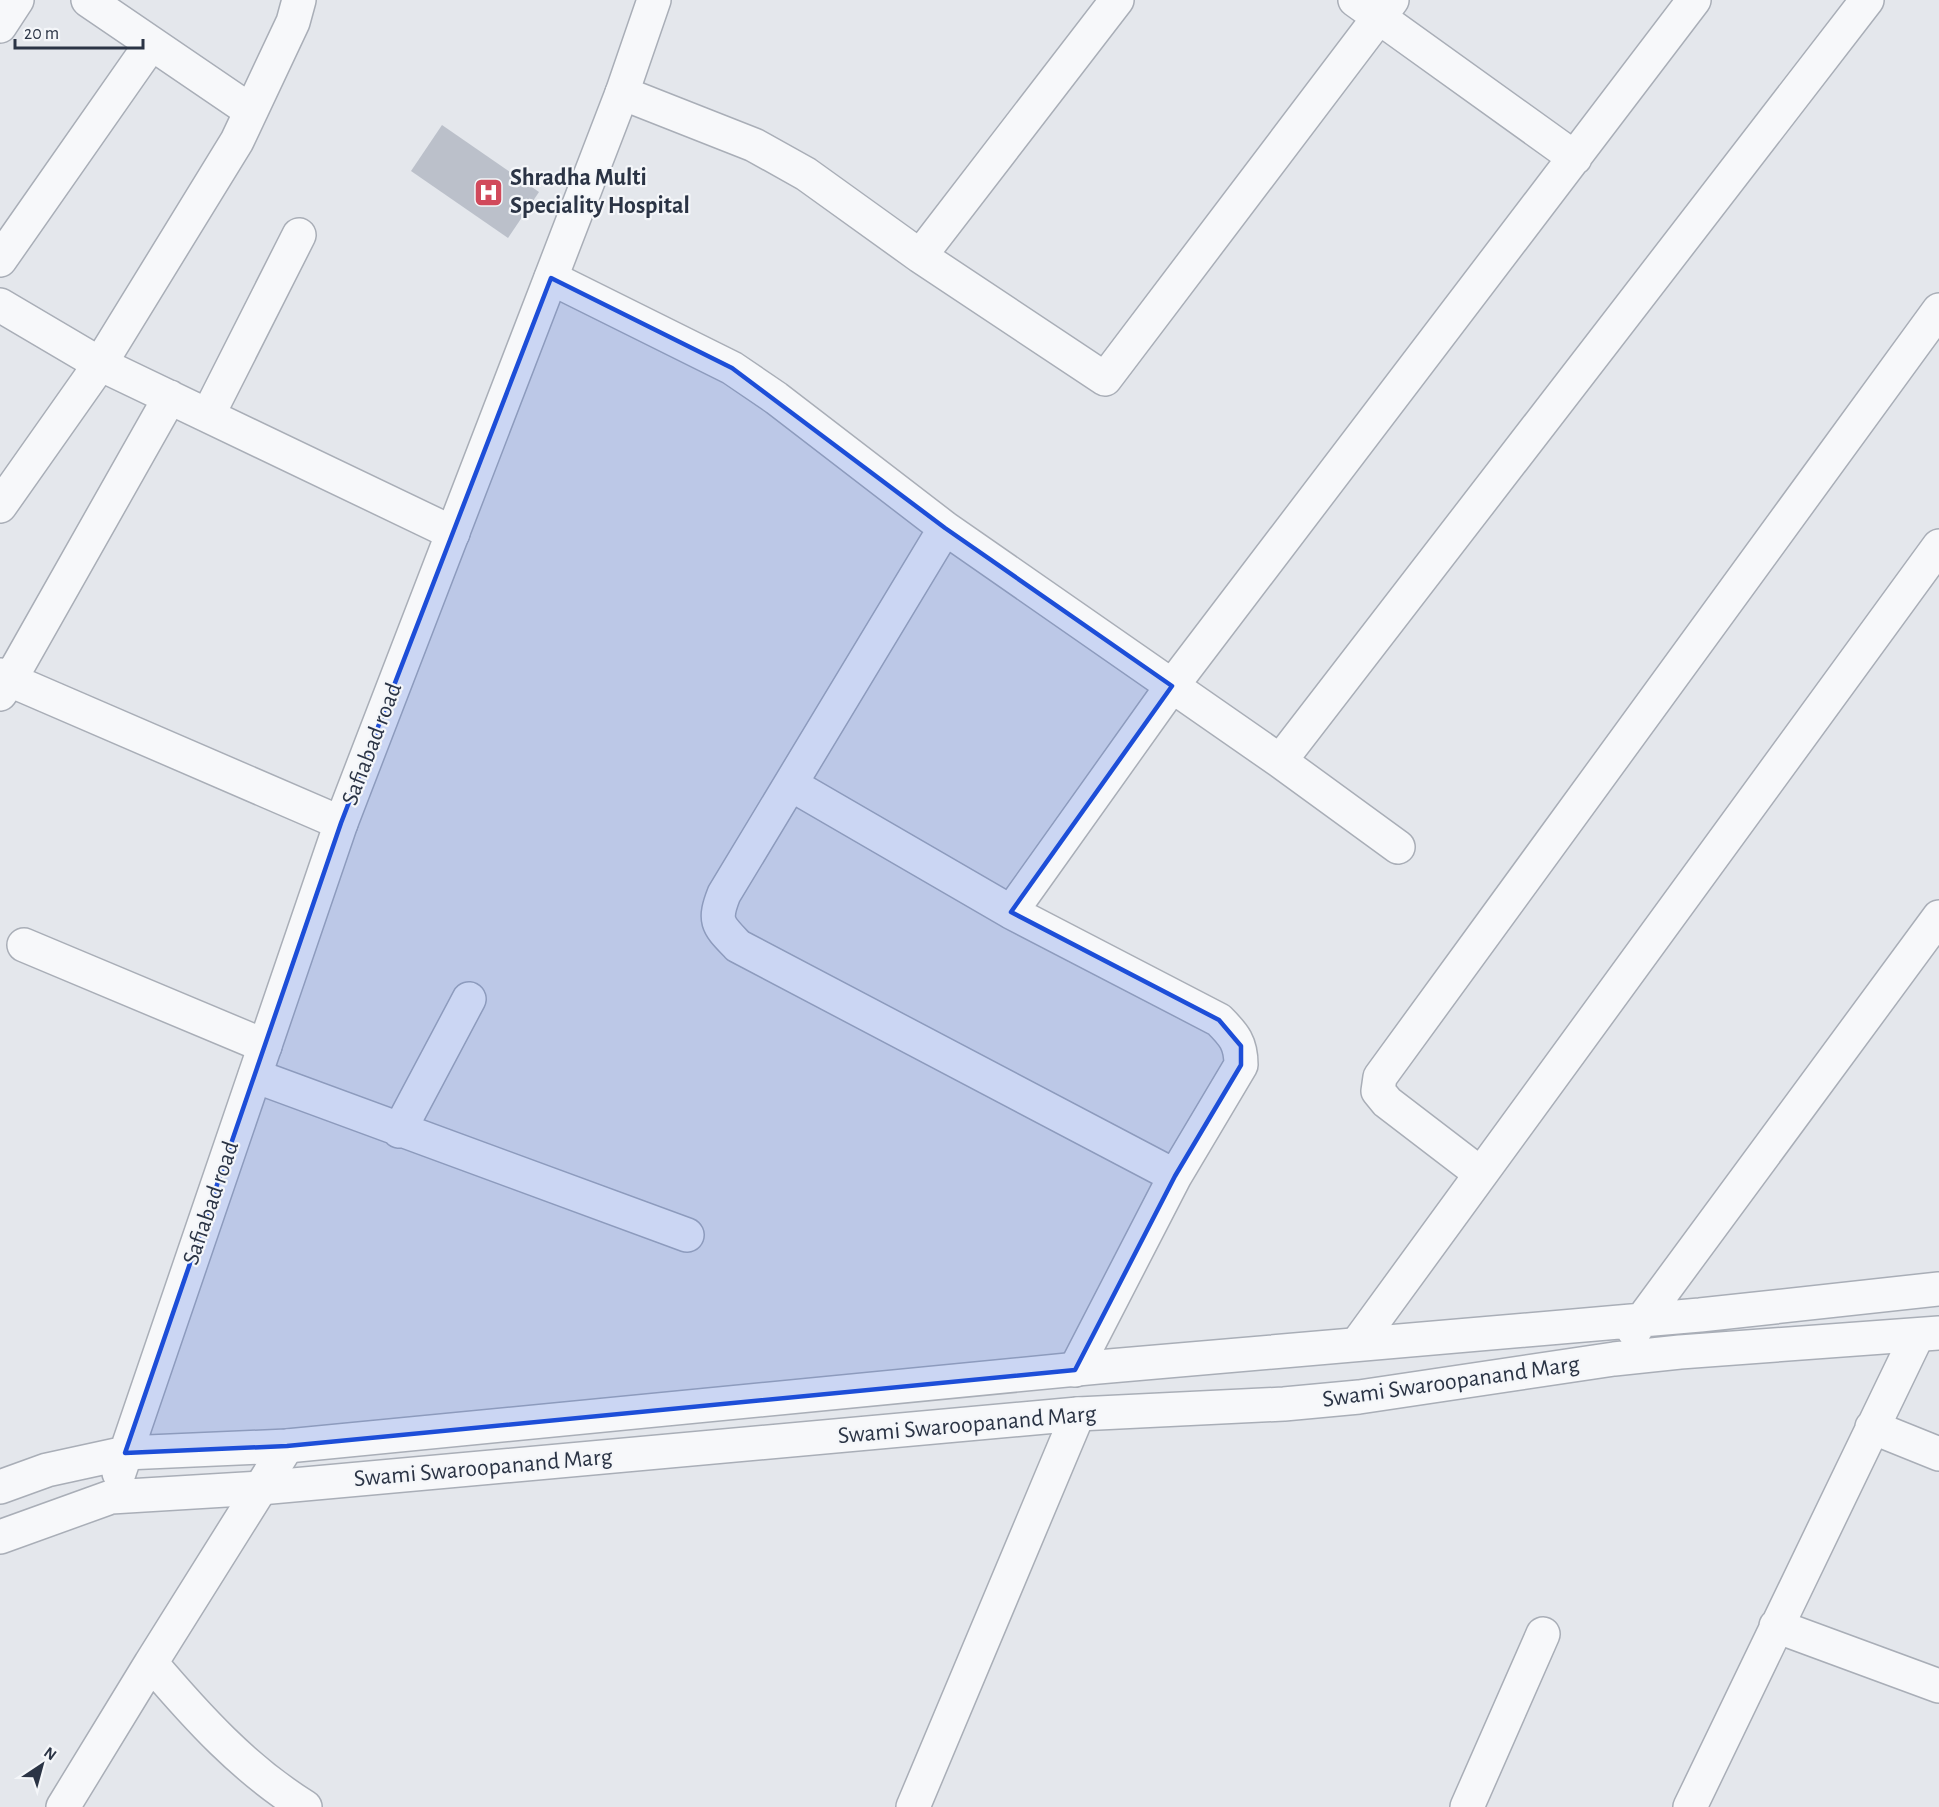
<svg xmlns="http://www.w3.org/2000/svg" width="1939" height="1807" font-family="'Alegreya Sans',sans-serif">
<rect width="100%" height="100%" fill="#e4e7ec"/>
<!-- building -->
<path fill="#bbc0ca" d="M442,125L539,192L508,238L411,171Z"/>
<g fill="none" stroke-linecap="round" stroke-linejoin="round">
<defs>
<path id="minor" d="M88,0L251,111
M1355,0L1575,158
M0,26L17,0
M622,93L754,145L806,174L920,256L1105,379L1392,0
M920,256L1117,0
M0,260L151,44
M551,278L732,368L776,398L945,528L1280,761L1398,847
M0,305L100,364L453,533
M208,415L299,235
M0,506L100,364L237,141L293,22L299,0
M945,528L724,894C713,922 718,925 738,946L1175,1176
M0,675L10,680L170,397
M0,694L10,680L341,823
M1280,761L1867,0
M792,785L1011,912L1219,1020C1234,1035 1241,1043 1241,1065L1175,1176L1075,1370
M1011,912L1172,686L1694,0
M24,945L265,1046
M255,1076L687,1235
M399,1131L469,999
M1481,1174L1387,1102L1378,1091L1380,1077L1939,310
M1357,1344L1939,546
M1872,1427L1939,1454
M287,1446L151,1663C197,1717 244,1769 305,1807
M1776,1626L1939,1686
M63,1807L151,1663
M913,1807L1078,1414
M1467,1807L1543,1634
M1690,1807L1917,1336"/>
<path id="tertiary" d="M1634,1331L1939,917
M119,1473L341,823L622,93L654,0
M0,1487L47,1470L125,1453L287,1446L1098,1367L1700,1315L1939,1289
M0,1537L111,1497L260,1488L1078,1414L1284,1404L1359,1397L1614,1359L1680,1352L1939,1333"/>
</defs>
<!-- minor casing -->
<use href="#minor" stroke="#a9aeb7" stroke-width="36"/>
<!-- tertiary casing -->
<use href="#tertiary" stroke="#a9aeb7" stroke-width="36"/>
<!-- minor -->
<use href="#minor" stroke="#f7f8fa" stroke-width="33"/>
<!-- tertiary -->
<use href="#tertiary" stroke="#f7f8fa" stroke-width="33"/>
</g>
<!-- marked area -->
<path fill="#1d4ed8" fill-opacity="0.2" stroke="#1d4ed8" stroke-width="4.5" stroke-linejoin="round" d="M551,278L732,368L945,528L1172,686L1011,912L1219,1020L1241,1046V1065L1175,1176L1075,1370L287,1446L125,1453L341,823Z"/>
<!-- icons -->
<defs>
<symbol id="hospital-square" viewBox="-11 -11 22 22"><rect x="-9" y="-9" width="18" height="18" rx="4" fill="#d1495b" stroke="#f4f6f9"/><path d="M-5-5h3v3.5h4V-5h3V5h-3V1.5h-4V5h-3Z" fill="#fff"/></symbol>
</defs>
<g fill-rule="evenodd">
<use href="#hospital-square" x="472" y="176" width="33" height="33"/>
</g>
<g text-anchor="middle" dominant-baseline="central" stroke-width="4.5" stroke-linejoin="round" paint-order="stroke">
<!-- poi labels -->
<g font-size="24" font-weight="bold" fill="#2b3445" stroke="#f4f6f9" text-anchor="start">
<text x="510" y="178">Shradha Multi<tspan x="510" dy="28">Speciality Hospital</tspan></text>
</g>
<!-- street labels -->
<g font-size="24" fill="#2b3445" stroke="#f4f6f9">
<text transform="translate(372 744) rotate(-69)">Safiabad road</text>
<text transform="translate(211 1203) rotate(-71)">Safiabad road</text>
<text transform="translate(1451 1382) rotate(-8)">Swami Swaroopanand Marg</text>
<text transform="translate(967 1425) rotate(-5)">Swami Swaroopanand Marg</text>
<text transform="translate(483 1468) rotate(-5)">Swami Swaroopanand Marg</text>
</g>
</g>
<!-- north arrow -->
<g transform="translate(42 1765) rotate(36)" stroke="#f4f6f9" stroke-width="4.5" paint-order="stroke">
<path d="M0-4.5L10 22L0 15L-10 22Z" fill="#2b3445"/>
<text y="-9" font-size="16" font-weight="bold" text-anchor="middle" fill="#2b3445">N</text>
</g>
<!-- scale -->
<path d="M15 39v9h128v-9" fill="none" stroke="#2b3445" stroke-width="3"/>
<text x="24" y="39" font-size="18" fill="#2b3445" stroke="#f4f6f9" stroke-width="4.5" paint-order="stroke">20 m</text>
</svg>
